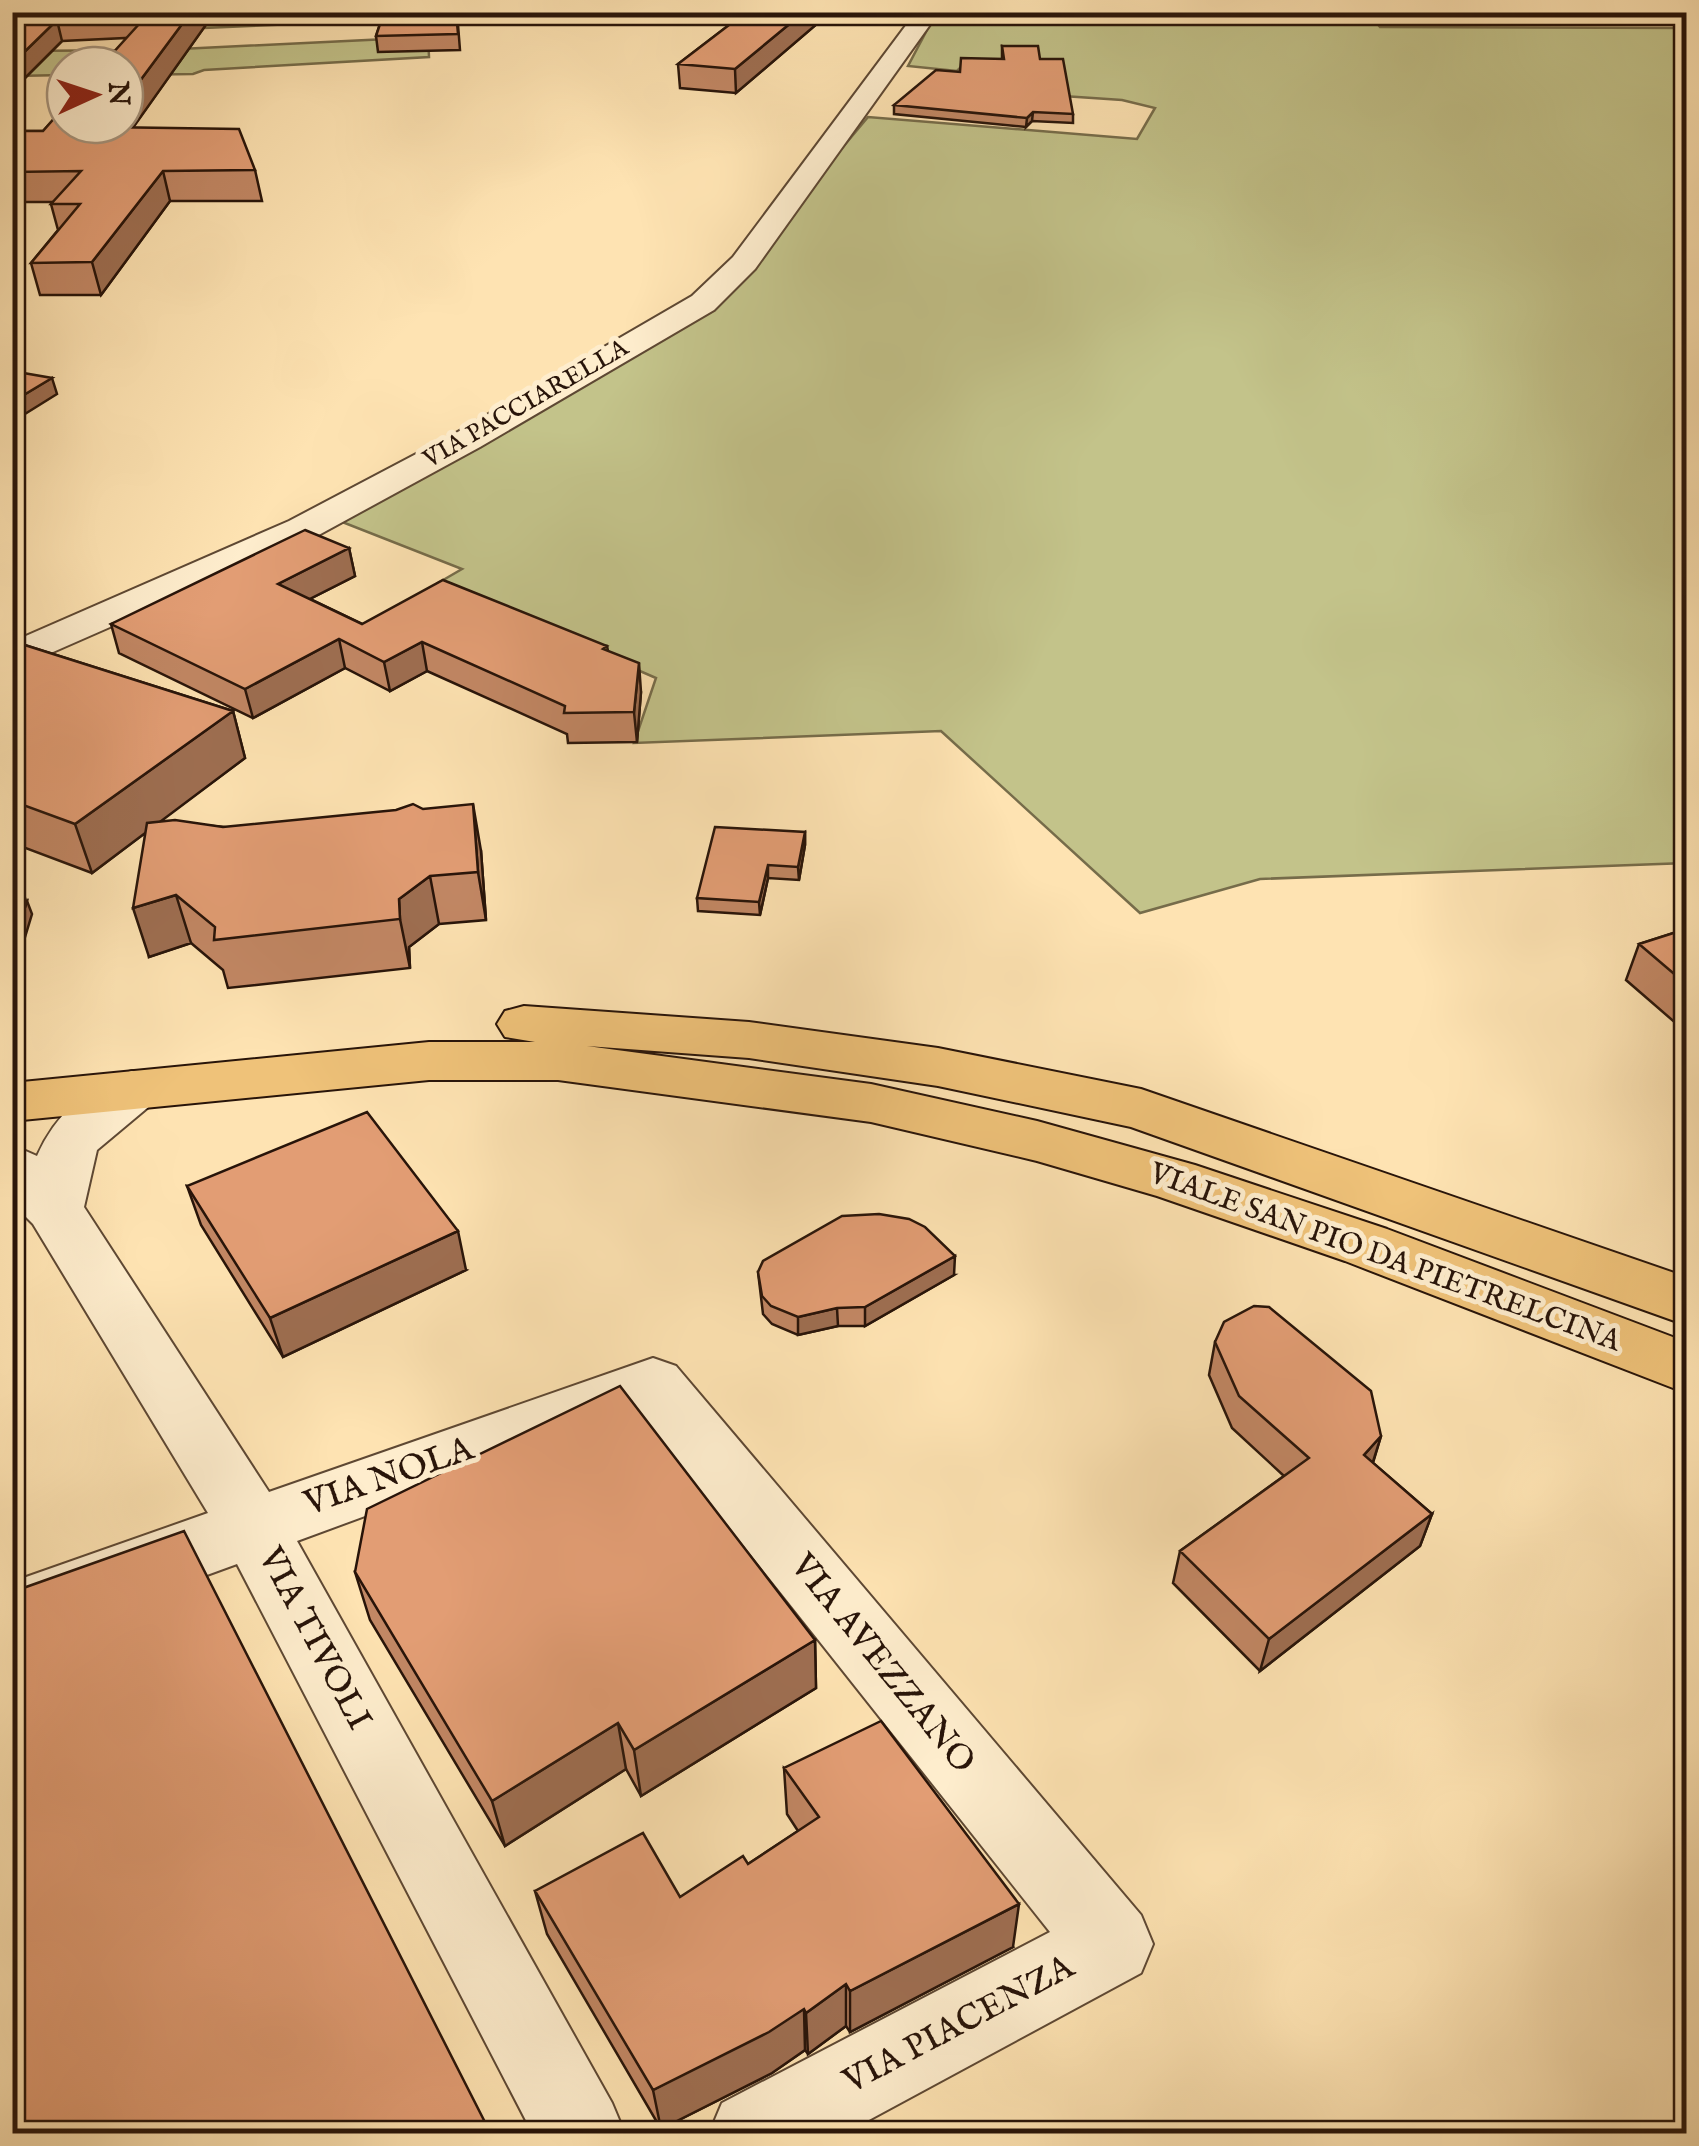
<svg xmlns="http://www.w3.org/2000/svg" width="1699" height="2146" font-family="'IM FELL English',serif">
<rect width="100%" height="100%" fill="#fee3b2"/>
<filter id="stains"><feTurbulence type="fractalNoise" baseFrequency=".002" numOctaves="4"/><feColorMatrix values="0 0 0 0 .2 0 0 0 0 .09 0 0 0 0 .02 0 0 0 .5 -.17"/></filter>
<radialGradient id="worn" r=".72"><stop offset=".6" stop-color="#630" stop-opacity="0"/><stop offset="1" stop-color="#630" stop-opacity=".3"/></radialGradient>
<!-- green -->
<path fill="#c3c38a" stroke="#766c4a" stroke-width="2.5" d="M1368,12L1380,27L1686,28V863L1260,879L1140,913L941,731L634,743L656,678L438,583L462,569L332,518L716,299L868,117L1137,139L1155,108L1122,100L1063,96L961,67L957,71L908,66L936,13Z
M166,13H427L429,57L204,70L193,74L125,75V65H65V75L13,76L12,51L160,50L387,39L388,20L159,30Z"/>
<g fill="none" stroke-linecap="round" stroke-linejoin="round">
<defs>
<path id="minor" d="M916,12H939L755,269L714,310L480,447L315,537L12,670V642L289,521L456,433L692,296L733,257Z
M132,1071L152,1076L160,1090L152,1104L97,1150L84,1207L269,1492L653,1358L676,1366L1141,1915L1153,1944L1141,1973L843,2134H709L722,2103L1050,1932L640,1415L297,1541L612,2103L625,2134H533L237,1564L12,1646V1582L208,1513L33,1224L12,1203V1145L37,1156C55,1115 89,1083 132,1071Z"/>
<path id="major" d="M524,1006L749,1022L938,1048L1141,1089L1686,1277V1325L1131,1127L938,1086L749,1058L587,1046L871,1084L1037,1121L1195,1165L1387,1229L1686,1342V1393L1345,1261L1157,1196L1037,1161L871,1122L558,1080H429L12,1121V1083L429,1042H535L505,1037L497,1024L505,1011Z"/>
</defs>
<!-- minor casing -->
<use href="#minor" stroke="#5e4833" stroke-width="4"/>
<!-- major casing -->
<use href="#major" stroke="#281409" stroke-width="4"/>
<!-- minor -->
<use href="#minor" fill="#feedcd" fill-rule="evenodd"/>
<!-- major -->
<use href="#major" fill="#efc279" fill-rule="evenodd"/>
</g>
<!-- wall -->
<path fill="#c28764" stroke="#281409" stroke-width="2.5" d="M12,12H215L133,127L255,170L262,201H170L101,295H40L31,263L58,230L51,204L53,202H12V131H43L127,38L62,41L12,91Z
M384,12H457L460,50L378,52L376,36Z
M746,12H818V23L736,93L680,88L678,64Z
M1002,46L1040,59L1073,114V123L1032,121L1026,127L894,114V105L960,72L1002,59Z
M349,548L355,576L310,599L362,624L607,646L608,651L641,692L637,742L568,743L567,734L427,671L390,691L345,668L253,718L119,653L111,624Z
M12,641L233,711L245,758L160,821L481,851L486,920L439,924L409,947L410,968L228,988L223,970L191,943L149,957L145,833L92,873L12,843Z
M805,832V845L799,880L768,878L760,915L698,911L697,898Z
M1686,929V1032L1626,980L1639,944Z
M187,1186L466,1270L283,1357L201,1225Z
M758,1272L954,1275L865,1326H838L798,1335L772,1324L763,1314Z
M1215,1342L1381,1436L1373,1463L1432,1514L1420,1546L1260,1671L1173,1583L1180,1551L1284,1476L1232,1428L1209,1375Z
M355,1572L815,1640L816,1688L641,1796L626,1769L505,1846L370,1620Z
M784,1768L1013,1947L850,2032L846,2026L808,2054L805,2050L772,2073L661,2129L547,1934L535,1891L680,1897L748,1864L798,1831L787,1814Z"/>
<!-- shaded-wall -->
<path fill="#9e6e51" stroke="#281409" stroke-width="2.5" d="M191,12H215L113,156L105,127L107,125H125V101Z
M804,12H818V23L736,93L735,69Z
M57,20L62,41L12,91V64Z
M1033,112L1032,121L1026,127L1027,118Z
M163,171L170,201L101,295L92,262Z
M52,378L57,394L12,422V402Z
M349,548L355,576L284,612L278,584Z
M339,639L345,668L253,718L245,689Z
M422,642L427,671L390,691L384,662Z
M639,663L641,692L637,742L634,712Z
M233,711L245,758L92,873L75,824Z
M473,804L481,851L486,920L478,872Z
M805,832V845L799,880L798,867Z
M768,865V878L760,915L759,902Z
M430,876L439,924L409,947L410,968L400,919L399,899Z
M176,895L191,943L149,957L133,908Z
M27,901L32,914L12,980V950Z
M458,1231L466,1270L283,1357L270,1318Z
M955,1256L954,1275L865,1326V1307Z
M837,1308L838,1326L798,1335V1317Z
M1381,1436L1371,1468L1364,1455Z
M1432,1514L1420,1546L1260,1671L1269,1639Z
M815,1640L816,1688L641,1796L634,1750Z
M618,1723L626,1769L505,1846L492,1801Z
M1019,1904L1013,1947L850,2032V1991Z
M846,1984V2026L808,2054L806,2013Z
M804,2009L805,2050L772,2073L661,2129L653,2090Z"/>
<!-- building -->
<path fill="#e29d74" stroke="#281409" stroke-width="2.5" d="M12,12H150L146,16L57,20L12,64Z
M150,12H191L125,101V65H102Z
M384,12H456L458,34L376,36Z
M746,12H804L735,69L678,64Z
M1002,46H1038L1040,59H1063L1073,114L1033,112L1027,118L894,105L936,70L960,72L961,58L1004,59Z
M65,106V125H107L105,127L239,129L255,170L163,171L92,262L31,263L80,204H51L81,171L12,172V131H43Z
M12,371L52,378L12,402Z
M305,530L349,548L278,584L362,624L443,580L607,646L603,649L639,663L634,712L564,713L565,706L422,642L384,662L339,639L245,689L111,624Z
M12,641L233,711L75,824L12,801Z
M413,804L423,809L473,804L478,872L430,876L399,899L400,919L214,940L215,927L176,895L133,908L147,823L175,820L223,827L396,810Z
M715,827L805,832L798,867L768,865L759,902L697,898Z
M27,901L12,950V910Z
M1686,929V984L1639,944Z
M367,1112L458,1231L270,1318L187,1186Z
M879,1214L909,1219L925,1227L955,1256L865,1307L837,1308L798,1317L771,1306L762,1296L758,1272L763,1261L842,1216Z
M1254,1306L1269,1307L1371,1391L1381,1436L1364,1455L1432,1514L1269,1639L1180,1551L1309,1458L1239,1396L1215,1342L1224,1322Z
M620,1386L815,1640L634,1750L618,1723L492,1801L355,1572L367,1509Z
M184,1531L491,2134H12V1592Z
M881,1721L1019,1904L850,1991L846,1984L806,2013L804,2009L769,2032L653,2090L535,1891L643,1833L680,1897L743,1856L748,1864L819,1817L784,1768Z"/>
<g text-anchor="middle" dominant-baseline="central" stroke-width="10" stroke-linejoin="round" paint-order="stroke">
<!-- far-street labels -->
<g font-size="25" fill="#281409" stroke="#feedcd">
<text transform="translate(526 404) rotate(-30)">VIA PACCIARELLA</text>
</g>
<!-- street labels -->
<g font-size="30" fill="#281409" stroke="#feedcd">
<text transform="translate(1385 1258) rotate(20)">VIALE SAN PIO DA PIETRELCINA</text>
</g>
<!-- near-street labels -->
<g font-size="35" fill="#281409" stroke="#feedcd">
<text transform="translate(389 1477) rotate(-19)">VIA NOLA</text>
<text transform="translate(314 1639) rotate(62)">VIA TIVOLI</text>
<text transform="translate(882 1664) rotate(51)">VIA AVEZZANO</text>
<text transform="translate(959 2025) rotate(-28)">VIA PIACENZA</text>
</g>
</g>
<!-- margin -->
<rect width="1699" height="2146" fill="none" stroke="#fee3b2" stroke-width="50"/>
<rect x="15" y="15" width="1669" height="2116" fill="none" stroke="#281409" stroke-width="5"/>
<rect x="25" y="25" width="1649" height="2096" fill="none" stroke="#281409" stroke-width="2.5"/>
<!-- north arrow -->
<g transform="translate(95 95) rotate(87)"><circle r="48" fill="#feedcd" stroke="#a8967f" stroke-width="2.5"/>
<path d="M0-8L18 38L0 25L-18 38Z" fill="#8f2418"/>
<text y="-15" font-size="28" font-weight="bold" text-anchor="middle" fill="#281409">N</text>
</g>
<rect width="100%" height="100%" filter="url(#stains)"/>
<rect width="100%" height="100%" fill="url(#worn)"/>
</svg>
